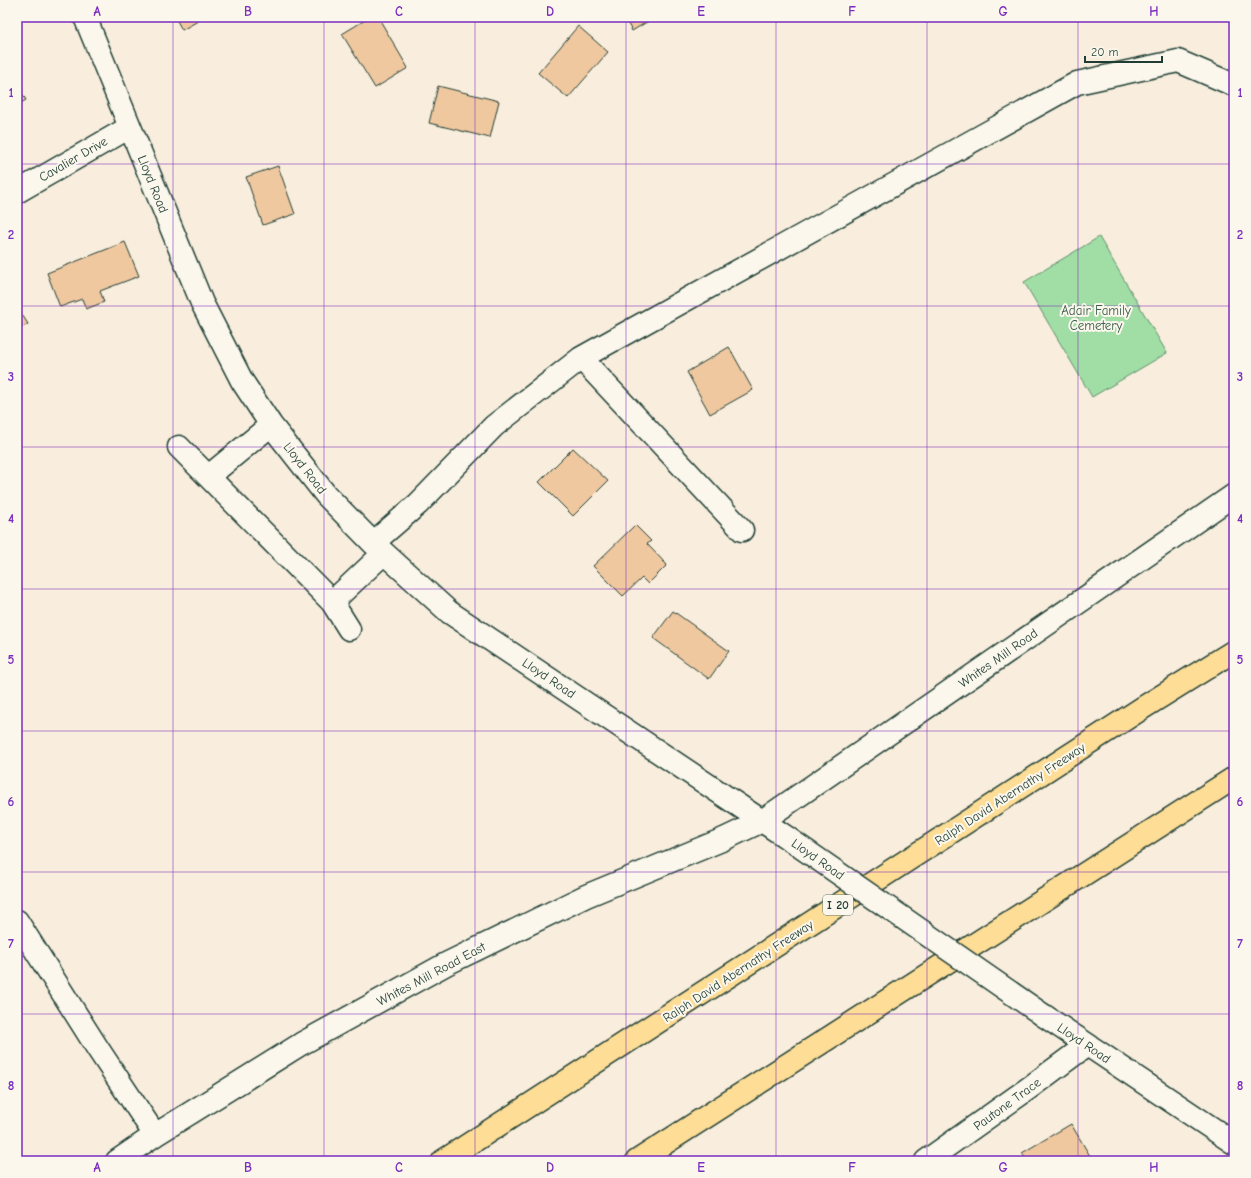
<svg xmlns="http://www.w3.org/2000/svg" width="1251" height="1178" font-family="'Comic Neue',sans-serif">
<rect width="100%" height="100%" fill="#f9eedd"/>
<filter id="ink" filterUnits="userSpaceOnUse"><feTurbulence type="fractalNoise" baseFrequency=".025" numOctaves="2"/><feDisplacementMap in="SourceGraphic" scale="8" xChannelSelector="R" yChannelSelector="G"/><feConvolveMatrix kernelMatrix="1 2 1 2 8 2 1 2 1" color-interpolation-filters="sRGB"/></filter>
<g filter="url(#ink)">
<!-- green -->
<path fill="#a0dea5" stroke="#608e6c" d="M1099,237L1167,353L1092,397L1024,282Z"/>
<!-- building -->
<path fill="#f0c8a0" stroke="#1f3d34" d="M175,17H205L182,30Z
M370,17H378L408,68L375,88L342,34Z
M624,17H655L632,31Z
M578,26L608,52L568,98L538,73Z
M17,85L26,100L17,105Z
M438,86L499,101L490,138L429,123Z
M278,166L295,214L263,225L246,177Z
M125,242L139,276L100,291L104,302L86,309L82,299L60,307L47,273Z
M17,307L28,324L17,330Z
M729,347L753,390L710,414L687,372Z
M573,448L608,481L573,516L539,482Z
M635,525L651,541L647,544L667,565L648,584L642,578L623,596L593,566Z
M673,611L729,651L709,679L653,638Z
M1071,1124L1093,1161H1027L1022,1153Z"/>
<g fill="none" stroke-linecap="round" stroke-linejoin="round">
<defs>
<path id="minor" d="M85,17L202,303L242,381L271,425L326,495L373,543L449,612L789,839
M17,192L130,127
M581,358L742,530
M179,447L332,602L349,629
M209,476L271,425
M373,543L418,504L494,426L581,358L1077,83L1178,61L1234,85
M332,602L384,553
M17,921L98,1049L155,1135
M1043,1015L1234,1143
M117,1161L155,1135L301,1044L446,964L586,896L724,839L762,821L1234,495
M926,1161L1029,1088L1087,1045"/>
<path id="highway" d="M443,1161L1144,707L1234,651
M637,1161L1234,778"/>
</defs>
<!-- minor casing -->
<use href="#minor" stroke="#1f3d34" stroke-width="25"/>
<!-- highway casing -->
<use href="#highway" stroke="#1f3d34" stroke-width="25"/>
<!-- minor -->
<use href="#minor" stroke="#fbf7ec" stroke-width="22"/>
<!-- highway -->
<use href="#highway" stroke="#fedd96" stroke-width="22"/>
<defs>
<path id="minor-bridge" d="M789,839L1043,1015"/>
</defs>
<!-- minor-bridge casing -->
<use href="#minor-bridge" stroke="#1f3d34" stroke-width="25" stroke-linecap="butt"/>
<!-- minor-bridge -->
<use href="#minor-bridge" stroke="#fbf7ec" stroke-width="22"/>
</g>
</g>
<!-- grid -->
<path fill="none" stroke="#7b2cbf" stroke-width="1" stroke-opacity="0.55" d="M173,17V1161M324,17V1161M475,17V1161M626,17V1161M776,17V1161M927,17V1161M1078,17V1161M17,164H1234M17,306H1234M17,447H1234M17,589H1234M17,731H1234M17,872H1234M17,1014H1234"/>
<g text-anchor="middle" dominant-baseline="central" stroke-width="4" stroke-linejoin="round" paint-order="stroke">
<!-- shield labels -->
<rect fill="#fbf7ec" stroke="#61756b" stroke-width="1" x="823" y="895" width="30" height="20" rx="3"/>
<g font-size="12" font-weight="bold" fill="#1f3d34">
<text x="838" y="905">I 20</text>
</g>
<!-- street labels -->
<g font-size="13" fill="#1f3d34" stroke="#fbf7ec">
<text transform="translate(73 159) rotate(-30)">Cavalier Drive</text>
<text transform="translate(153 184) rotate(68)">Lloyd Road</text>
<text transform="translate(305 468) rotate(52)">Lloyd Road</text>
<text transform="translate(998 658) rotate(-35)">Whites Mill Road</text>
<text transform="translate(549 678) rotate(34)">Lloyd Road</text>
<text transform="translate(1010 794) rotate(-33)">Ralph David Abernathy Freeway</text>
<text transform="translate(818 859) rotate(35)">Lloyd Road</text>
<text transform="translate(738 971) rotate(-33)">Ralph David Abernathy Freeway</text>
<text transform="translate(431 974) rotate(-28)">Whites Mill Road East</text>
<text transform="translate(1084 1043) rotate(34)">Lloyd Road</text>
<text transform="translate(1007 1104) rotate(-36)">Pautone Trace</text>
</g>
<!-- park labels -->
<g font-size="13" fill="#395d4b" stroke="#fbf7ec">
<text x="1096" y="310">Adair Family<tspan x="1096" dy="15">Cemetery</tspan></text>
</g>
</g>
<!-- margin -->
<rect width="1251" height="1178" fill="none" stroke="#fbf7ec" stroke-width="44"/>
<!-- scale -->
<path d="M1085 56v6h77v-6" fill="none" stroke="#1f3d34" stroke-width="2"/>
<text x="1091" y="56" font-size="12" fill="#1f3d34" stroke="#fbf7ec" stroke-width="3" paint-order="stroke">20 m</text>
<rect x="22" y="22" width="1207" height="1134" fill="none" stroke="#7b2cbf" stroke-width="1.5"/>
<g font-size="13" text-anchor="middle" font-weight="bold" fill="#7b2cbf">
<text x="97" y="16">A</text>
<text x="248" y="16">B</text>
<text x="399" y="16">C</text>
<text x="550" y="16">D</text>
<text x="701" y="16">E</text>
<text x="852" y="16">F</text>
<text x="1003" y="16">G</text>
<text x="1154" y="16">H</text>
<text x="11" y="97">1</text>
<text x="1240" y="97">1</text>
<text x="11" y="239">2</text>
<text x="1240" y="239">2</text>
<text x="11" y="381">3</text>
<text x="1240" y="381">3</text>
<text x="11" y="523">4</text>
<text x="1240" y="523">4</text>
<text x="11" y="664">5</text>
<text x="1240" y="664">5</text>
<text x="11" y="806">6</text>
<text x="1240" y="806">6</text>
<text x="11" y="948">7</text>
<text x="1240" y="948">7</text>
<text x="11" y="1090">8</text>
<text x="1240" y="1090">8</text>
<text x="97" y="1172">A</text>
<text x="248" y="1172">B</text>
<text x="399" y="1172">C</text>
<text x="550" y="1172">D</text>
<text x="701" y="1172">E</text>
<text x="852" y="1172">F</text>
<text x="1003" y="1172">G</text>
<text x="1154" y="1172">H</text>
</g>
</svg>
